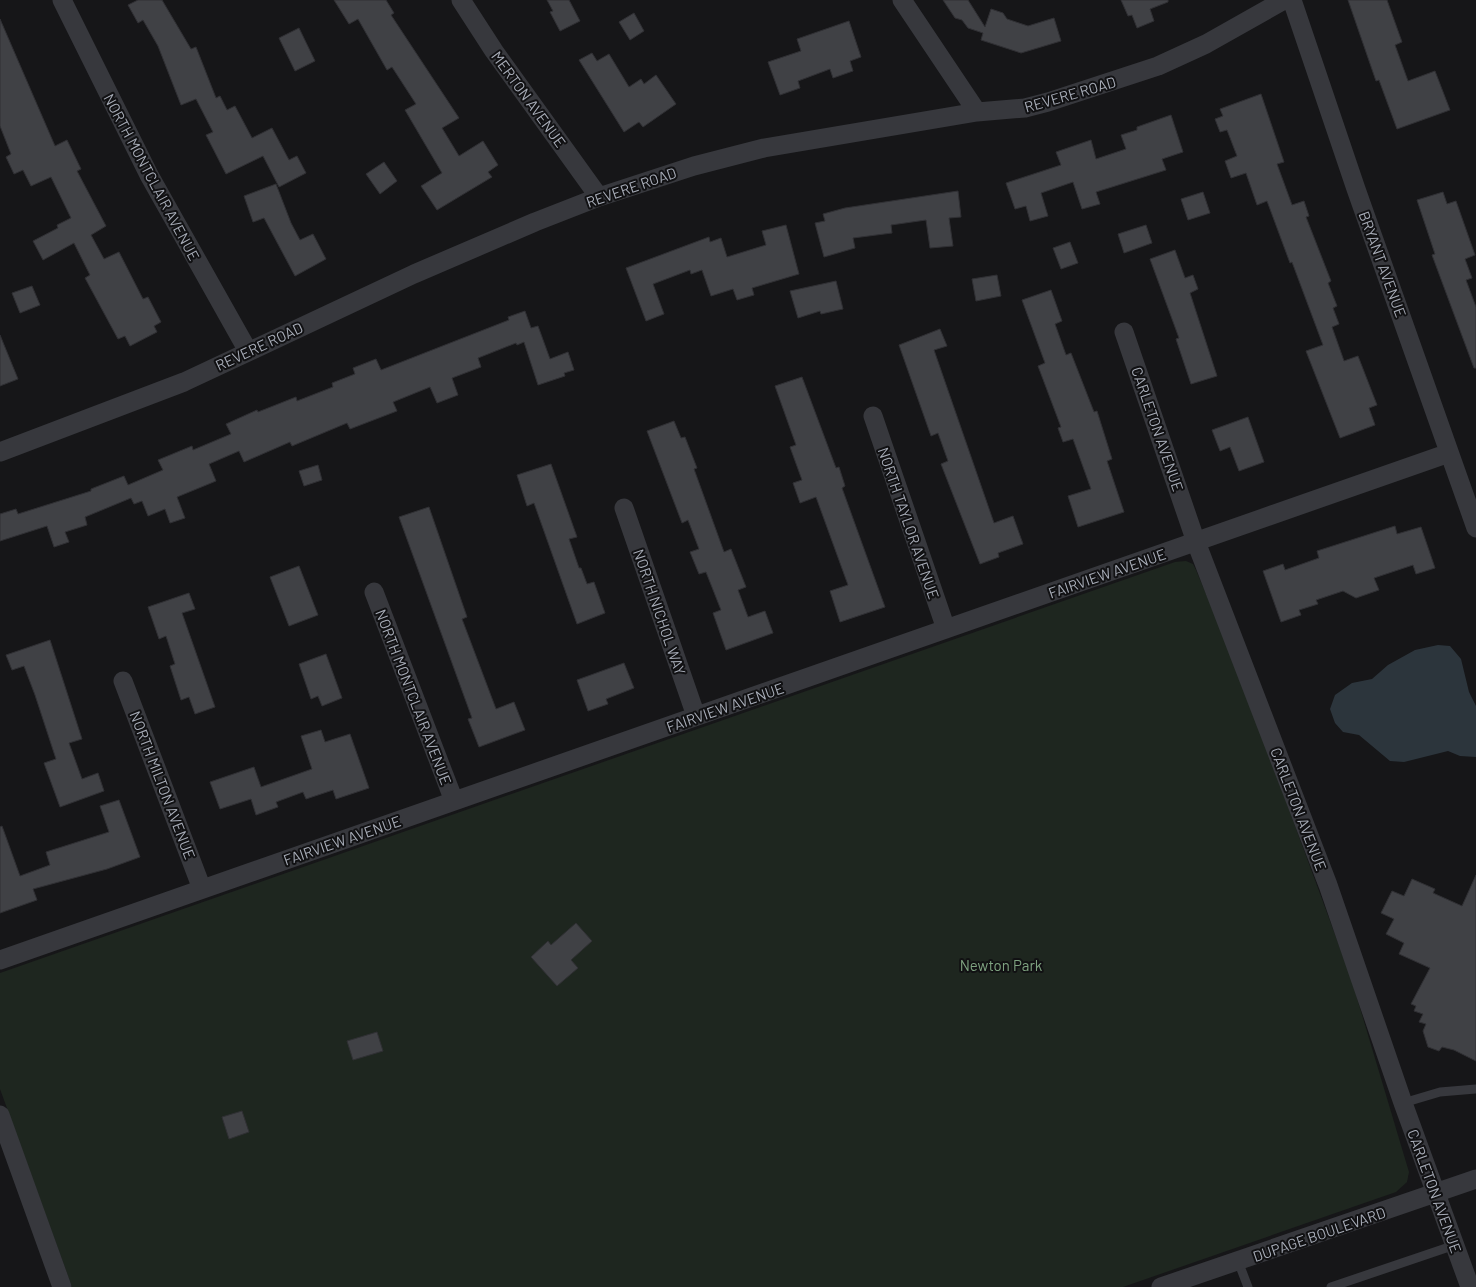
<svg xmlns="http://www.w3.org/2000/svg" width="1476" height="1287" font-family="Barlow,sans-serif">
<rect width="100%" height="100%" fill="#161618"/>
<!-- green -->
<path fill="#1e261f" d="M1186,561L1193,564L1196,570L1234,660L1351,978L1409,1172L1407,1182L1396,1192L1123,1287H72L0,1089V973L1175,562Z"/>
<!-- water -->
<path fill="#2c353c" d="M1438,645L1450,646L1461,659L1469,692L1476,706V757L1460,756L1448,751L1404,762L1390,761L1359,735L1343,732L1335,723L1330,709L1335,695L1352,683L1372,679L1388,665L1415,650Z"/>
<!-- building -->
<path fill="#404145" stroke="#303034" d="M138,0H162L191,49L196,47L216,98L220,96L227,110L235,106L252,138L272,128L289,160L297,156L306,173L279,187L263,156L226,174L206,135L213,132L196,99L181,105L158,46L143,20L138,23L128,5Z
M334,0H386L394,13L391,15L459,118L442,128L459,156L483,141L498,165L488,172L492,177L437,210L421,186L442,173L405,110L416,104L392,67L387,70L358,19L349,24Z
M547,0H569L580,21L560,31L550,12L553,11Z
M943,0H968L985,27L991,9L1003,13L1007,19L1028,26L1054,18L1061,41L1021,53L981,40L983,33L968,28L962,20L955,18Z
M1121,0H1168V2L1150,9L1154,21L1137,28L1132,15L1128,16Z
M1348,0H1387L1402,42L1395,45L1408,81L1435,71L1450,110L1397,129L1379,80L1376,81Z
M634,13L644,31L630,40L619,22Z
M0,19L55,146L67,140L81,169L77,171L106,226L91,235L104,259L119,252L143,299L148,297L161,322L154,326L157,332L130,346L125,336L118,339L85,278L90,275L74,243L43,260L33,241L58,228L57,225L71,218L51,177L31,186L23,170L14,174L6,157L11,154L0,126Z
M849,21L861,57L850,61L853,71L833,78L830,69L798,81L800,88L780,95L768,62L801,51L797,39Z
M299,28L315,61L295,71L279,38Z
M592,53L597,61L609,54L629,87L641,79L644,84L656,75L676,104L643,127L639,122L624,132L579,60Z
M1261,94L1284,162L1277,164L1292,205L1304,201L1309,216L1306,217L1331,281L1328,283L1337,306L1333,308L1339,324L1332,327L1344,361L1358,356L1377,405L1369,408L1375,425L1340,438L1306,351L1323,345L1292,262L1290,263L1267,201L1257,205L1246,173L1231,178L1225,161L1237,156L1227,130L1220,132L1215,119L1223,116L1220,109Z
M1171,115L1183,152L1162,159L1166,170L1096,192L1100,204L1082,209L1073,182L1041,193L1048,216L1030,221L1026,206L1015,209L1006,183L1061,165L1056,152L1091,140L1096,159L1126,149L1121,135L1137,130V127Z
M384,162L397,181L380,194L366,174Z
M276,184L291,223L300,240L313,234L326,259L295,276L264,218L253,222L244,196Z
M958,191L961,217L949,218L953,246L930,248L926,220L891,225L892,233L853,238L855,248L824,257L815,223L825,221L823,214L845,208Z
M1203,192L1210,213L1188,220L1181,199Z
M1443,192L1447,204L1456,201L1475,255L1465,259L1472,278L1466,280L1476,307V368H1474L1432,255L1435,254L1417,200Z
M786,225L799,274L752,288L754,295L737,300L733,289L711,296L702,270L691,274L690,270L653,284L664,314L646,321L626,268L709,237L710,242L721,238L727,257L766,245L762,231Z
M1146,225L1152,243L1124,253L1118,234Z
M1070,242L1078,263L1061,269L1053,248Z
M1175,250L1185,278L1193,275L1198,289L1190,293L1217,376L1191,384L1176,339L1179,338L1150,259Z
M997,275L1001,296L976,301L972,279Z
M836,281L843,309L821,314L820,311L798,318L790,291Z
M32,286L40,305L20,313L12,293Z
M1051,290L1062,321L1055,324L1066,355L1071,353L1094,412L1097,411L1112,459L1107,461L1124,512L1078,527L1068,496L1091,489L1073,439L1063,442L1058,428L1061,427L1038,366L1045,363L1022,300Z
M525,311L531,328L538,326L550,359L568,352L574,370L564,373L565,376L538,385L524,342L517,345L516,343L478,358L481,367L452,378L458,395L437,403L430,387L393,402L397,411L350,429L347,423L292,446L290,442L244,462L239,451L209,464L216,481L177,497L185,518L170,523L165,509L148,516L142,501L134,504L131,498L85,517L87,525L65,532L69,542L54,547L47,526L0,541V514L16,509L18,514L91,491V489L124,476L128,485L163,470L158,460L192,446L193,450L231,434L226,424L257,410L258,412L296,397L297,401L333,387L332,383L355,374L353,368L376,359L381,370L509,320L508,317Z
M940,329L947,346L934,350L994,523L1013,516L1023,544L998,553L999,557L980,564L941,464L948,461L938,433L931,436L899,345Z
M0,335L18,379L0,386Z
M802,377L836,468L839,467L845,486L842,488L885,607L840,622L830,591L848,585L816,497L800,503L793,483L802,480L790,447L796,445L775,386Z
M1248,417L1264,462L1239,471L1230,447L1220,451L1212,430Z
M674,421L681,438L685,437L697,468L694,469L724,552L731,549L746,587L738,590L748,617L765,611L773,633L726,650L713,613L721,610L706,572L699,574L690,552L699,549L688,520L682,523L647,431Z
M551,464L577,537L569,539L579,568H581L587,584L594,582L605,613L577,624L534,503L527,506L517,475Z
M318,465L322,480L304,486L299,471Z
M429,507L467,617L462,619L496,709L514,702L525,730L479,747L468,719L472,718L399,517Z
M1395,526L1397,534L1421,527L1435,568L1416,574L1413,565L1374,578L1379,590L1356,598L1343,591L1316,600L1318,604L1299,610L1301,615L1281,622L1263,571L1283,564L1285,570L1319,558L1317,551Z
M299,566L318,615L289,626L270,577Z
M189,593L195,609L182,613L215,707L195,714L189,697L181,700L170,666L175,664L166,636L159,639L148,607Z
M50,640L82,739L69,743L82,779L98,773L104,791L60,807L44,763L56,759L35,695L24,666L12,670L6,655Z
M326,654L342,698L322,706L318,696L311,699L299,664Z
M624,663L634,688L606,699L608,704L588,711L577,680Z
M321,730L325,742L350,734L369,788L336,799L333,790L306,799L303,792L276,802L278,807L256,815L251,799L220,809L210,782L254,767L261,787L312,769L301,736Z
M119,800L140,857L107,869L33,889L37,900L0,913V827L2,826L20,876L50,865L46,852L109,832L100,806Z
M1476,875V1061L1454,1050L1442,1047L1439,1051L1428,1047L1423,1031L1426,1024L1419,1022L1423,1014L1414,1011L1416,1006L1411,1004L1430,968L1399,954L1404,943L1386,934L1394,919L1381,913L1392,891L1404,896L1412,879L1435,889L1433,893L1462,906Z
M576,923L592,941L571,960L578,968L557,986L531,957L548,941L551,945Z
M377,1032L383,1051L353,1060L347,1041Z
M242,1111L249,1132L229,1139L222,1117Z"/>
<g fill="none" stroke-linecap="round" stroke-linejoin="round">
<!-- service -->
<path stroke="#37383d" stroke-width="9" d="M1403,1103L1440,1092L1476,1089
M1238,1261L1248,1287
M1331,1287L1455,1245"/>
<!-- minor -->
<path stroke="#37383d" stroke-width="19" d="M62,0L149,175L248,351
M461,0L494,51L599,197
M902,0L977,112
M1292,0L1356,189L1476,528
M1124,332L1196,542L1328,885L1403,1103L1470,1287
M873,416L946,629
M0,452L184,382L414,274L535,222L599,197L694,166L764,148L977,112L1025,108L1048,102L1158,66L1206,44L1284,0
M624,508L696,716
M374,592L454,801
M123,681L202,889
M0,960L1449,453
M0,1115L62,1287
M1161,1287L1476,1179"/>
</g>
<g text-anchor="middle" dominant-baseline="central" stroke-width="4" stroke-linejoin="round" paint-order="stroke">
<!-- street labels -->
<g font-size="15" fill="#a8adb8" stroke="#111113">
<text transform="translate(1070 94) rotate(-16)">REVERE ROAD</text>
<text transform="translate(529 99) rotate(54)">MERTON AVENUE</text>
<text transform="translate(152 177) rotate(62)">NORTH MONTCLAIR AVENUE</text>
<text transform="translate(631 187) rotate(-19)">REVERE ROAD</text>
<text transform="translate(1383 264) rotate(70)">BRYANT AVENUE</text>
<text transform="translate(259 346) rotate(-25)">REVERE ROAD</text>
<text transform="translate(1158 429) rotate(71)">CARLETON AVENUE</text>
<text transform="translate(909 523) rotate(71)">NORTH TAYLOR AVENUE</text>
<text transform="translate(1107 573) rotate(-19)">FAIRVIEW AVENUE</text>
<text transform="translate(660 612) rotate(71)">NORTH NICHOL WAY</text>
<text transform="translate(414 697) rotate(69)">NORTH MONTCLAIR AVENUE</text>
<text transform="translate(725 707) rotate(-19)">FAIRVIEW AVENUE</text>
<text transform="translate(163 785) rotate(69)">NORTH MILTON AVENUE</text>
<text transform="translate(1299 809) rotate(69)">CARLETON AVENUE</text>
<text transform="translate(342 840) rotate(-19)">FAIRVIEW AVENUE</text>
<text transform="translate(1435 1191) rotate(70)">CARLETON AVENUE</text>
<text transform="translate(1319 1234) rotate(-19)">DUPAGE BOULEVARD</text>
</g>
<!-- park labels -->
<g font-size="15" fill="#7fa381" stroke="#111113">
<text x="1001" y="965">Newton Park</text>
</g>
</g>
</svg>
